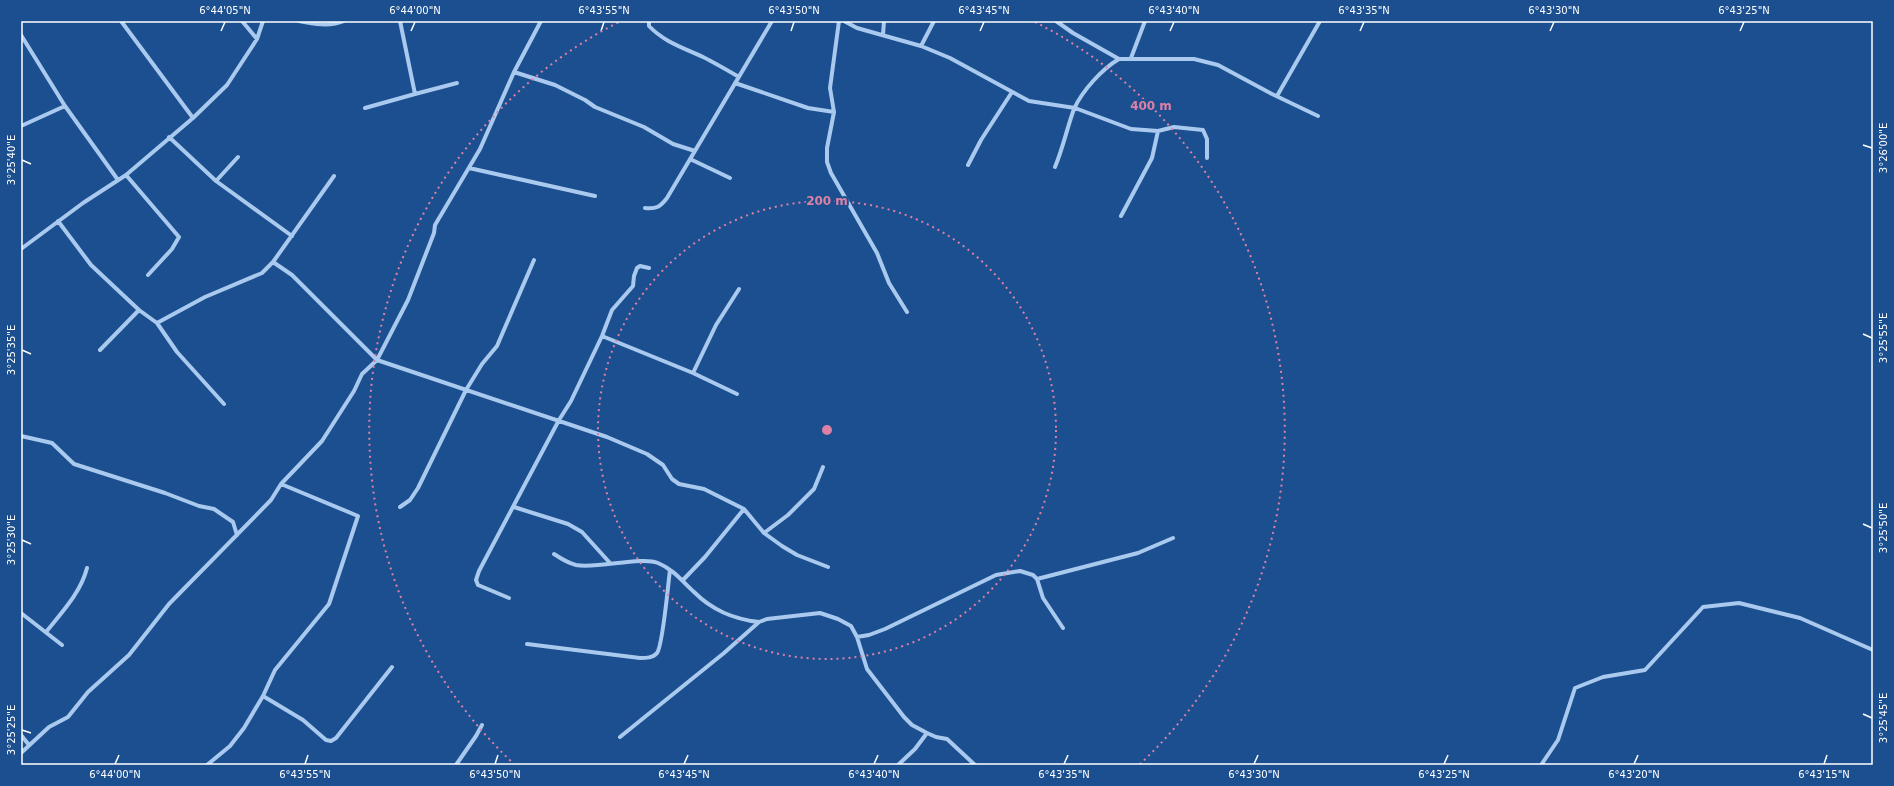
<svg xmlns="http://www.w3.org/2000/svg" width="1894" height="786" font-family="'DejaVu Sans',sans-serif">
<rect width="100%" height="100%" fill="#1b4f8f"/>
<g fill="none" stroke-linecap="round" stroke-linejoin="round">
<!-- street -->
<path stroke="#a9c9ee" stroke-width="4" d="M121,21L193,118
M242,21L257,39
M299,21C313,24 330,27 344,21
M649,21V26C664,42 684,48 703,57C715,63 727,70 739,77
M839,21L830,88L834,112L827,148V162L831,173L877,253L889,283L907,312
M844,21L857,28L921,46L950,58L1029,101L1075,108L1131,129L1158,131L1174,127L1203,130L1207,139V158
M1056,21L1073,33L1119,59
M21,35L65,106L118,180
M883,35L884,21
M921,46L934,21
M1131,58L1145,21
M514,72L555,85L585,100L595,107L644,127L673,144L695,151
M735,83L808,108L834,112
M415,94L457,83
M1277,96L1320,21
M365,108L415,94L400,21
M21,126L65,106
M169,137L216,181L238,157
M690,159L730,178
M968,165L981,140L1012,92
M1055,167C1063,148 1067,128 1074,109C1082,91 1102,69 1119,59H1194L1218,65L1272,94L1318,116
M469,168L595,196
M126,175L179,237L172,249L148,275
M216,181L292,236
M645,208C657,209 660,207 667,198L772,21
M1121,216L1152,158L1158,131
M58,221L91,265L139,310L157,323L177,352L224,404
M21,249L83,203L126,175L193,118L227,85L257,39L263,21
M273,262L292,275L377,360L607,437L647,454L663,465L672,479L679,484L704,489L744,509L764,533L782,546L797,555L828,567
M157,323L205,297L262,273L273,262L334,176
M602,336L693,373L737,394
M100,350L139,310
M693,373L716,325L739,289
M21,436L52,443L74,464L165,493L199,506L214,509L233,522L237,535
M400,507L410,500L418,488L466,390L482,364L497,346L534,260
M514,507L568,524L582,532L610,563
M764,533L788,515L814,489L823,467
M554,554C560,558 568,563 576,565C597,569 642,556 658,563C673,569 683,582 694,592C713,611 734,619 759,622
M1037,579L1138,553L1173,538
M683,580L705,557L744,509
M509,598L478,585L476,580L479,571L559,420L571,401L602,336L612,310L633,286L634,276L637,268L640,266L649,268
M21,613L62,645
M46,632C62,612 81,592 87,568
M857,637L869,635L885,629L996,575L1020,571L1033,575L1037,579L1043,598L1063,628
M527,644L640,658C646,658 653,658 657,653C663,645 668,584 670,570
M263,696L303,720L326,740L331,741L336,738L392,667
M21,735L29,745
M620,737L724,653L759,622L767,619L820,613L838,619L851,626L857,637L867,669L904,717L912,725L927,733L936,737L947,739L975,765
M21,753L49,727L68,717L88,692L129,655L169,604L271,500L281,484L322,441L354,391L362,374L377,360L408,300L434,233L435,225L480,149L514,72L541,21
M207,765L230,746L244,728L263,696L275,670L329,604L358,516L281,484
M456,765L476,736L482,725
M898,765L915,749L927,733
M1541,765L1558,740L1575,688L1603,677L1645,670L1703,607L1739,603L1800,618L1873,650"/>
</g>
<!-- ticks -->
<path fill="none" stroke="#fff" stroke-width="1.5" d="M221,31L225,22M411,31L415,22M601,31L604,22M791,31L794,22M980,31L984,22M1170,31L1174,22M1360,31L1364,22M1550,31L1554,22M1740,31L1744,22M1863,145L1872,148M22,160L31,164M1863,334L1872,338M22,350L31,354M1863,524L1872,528M22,540L31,544M1863,714L1872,718M22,730L31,733M115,764L119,755M305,764L308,755M495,764L498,755M684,764L688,755M874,764L878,755M1064,764L1068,755M1254,764L1258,755M1444,764L1448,755M1634,764L1638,755M1824,764L1827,755"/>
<!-- distance rings -->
<g fill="none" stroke="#dd80a5" stroke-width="2" stroke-dasharray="2 4">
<circle cx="827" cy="430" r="229"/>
<path d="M515 765A458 458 0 0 1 619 22M1035 22A458 458 0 0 1 1139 765"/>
</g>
<circle cx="827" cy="430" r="6" fill="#dd80a5" stroke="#1b4f8f" stroke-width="2"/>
<g font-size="12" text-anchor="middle" font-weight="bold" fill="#dd80a5" stroke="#1b4f8f" stroke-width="4" stroke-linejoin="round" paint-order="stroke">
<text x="1151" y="110">400 m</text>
<text x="827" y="205">200 m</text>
</g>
<!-- border -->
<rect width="1894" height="786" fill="none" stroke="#1b4f8f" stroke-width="44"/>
<rect x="22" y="22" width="1850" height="742" fill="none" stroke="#fff" stroke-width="1.5"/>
<g font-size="10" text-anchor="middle" fill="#fff">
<text x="225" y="14">6°44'05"N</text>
<text x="415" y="14">6°44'00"N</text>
<text x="604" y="14">6°43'55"N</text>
<text x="794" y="14">6°43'50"N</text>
<text x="984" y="14">6°43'45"N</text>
<text x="1174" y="14">6°43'40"N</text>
<text x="1364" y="14">6°43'35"N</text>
<text x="1554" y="14">6°43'30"N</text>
<text x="1744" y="14">6°43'25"N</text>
<text transform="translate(1883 148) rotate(-90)" y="4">3°26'00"E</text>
<text transform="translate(11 160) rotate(-90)" y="4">3°25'40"E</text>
<text transform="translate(1883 338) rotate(-90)" y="4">3°25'55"E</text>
<text transform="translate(11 350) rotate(-90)" y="4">3°25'35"E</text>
<text transform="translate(1883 528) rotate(-90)" y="4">3°25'50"E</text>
<text transform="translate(11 540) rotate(-90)" y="4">3°25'30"E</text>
<text transform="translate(1883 718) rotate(-90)" y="4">3°25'45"E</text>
<text transform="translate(11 730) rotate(-90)" y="4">3°25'25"E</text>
<text x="115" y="778">6°44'00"N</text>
<text x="305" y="778">6°43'55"N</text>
<text x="495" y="778">6°43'50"N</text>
<text x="684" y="778">6°43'45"N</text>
<text x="874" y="778">6°43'40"N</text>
<text x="1064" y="778">6°43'35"N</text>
<text x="1254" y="778">6°43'30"N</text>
<text x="1444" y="778">6°43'25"N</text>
<text x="1634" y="778">6°43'20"N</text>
<text x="1824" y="778">6°43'15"N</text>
</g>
</svg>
